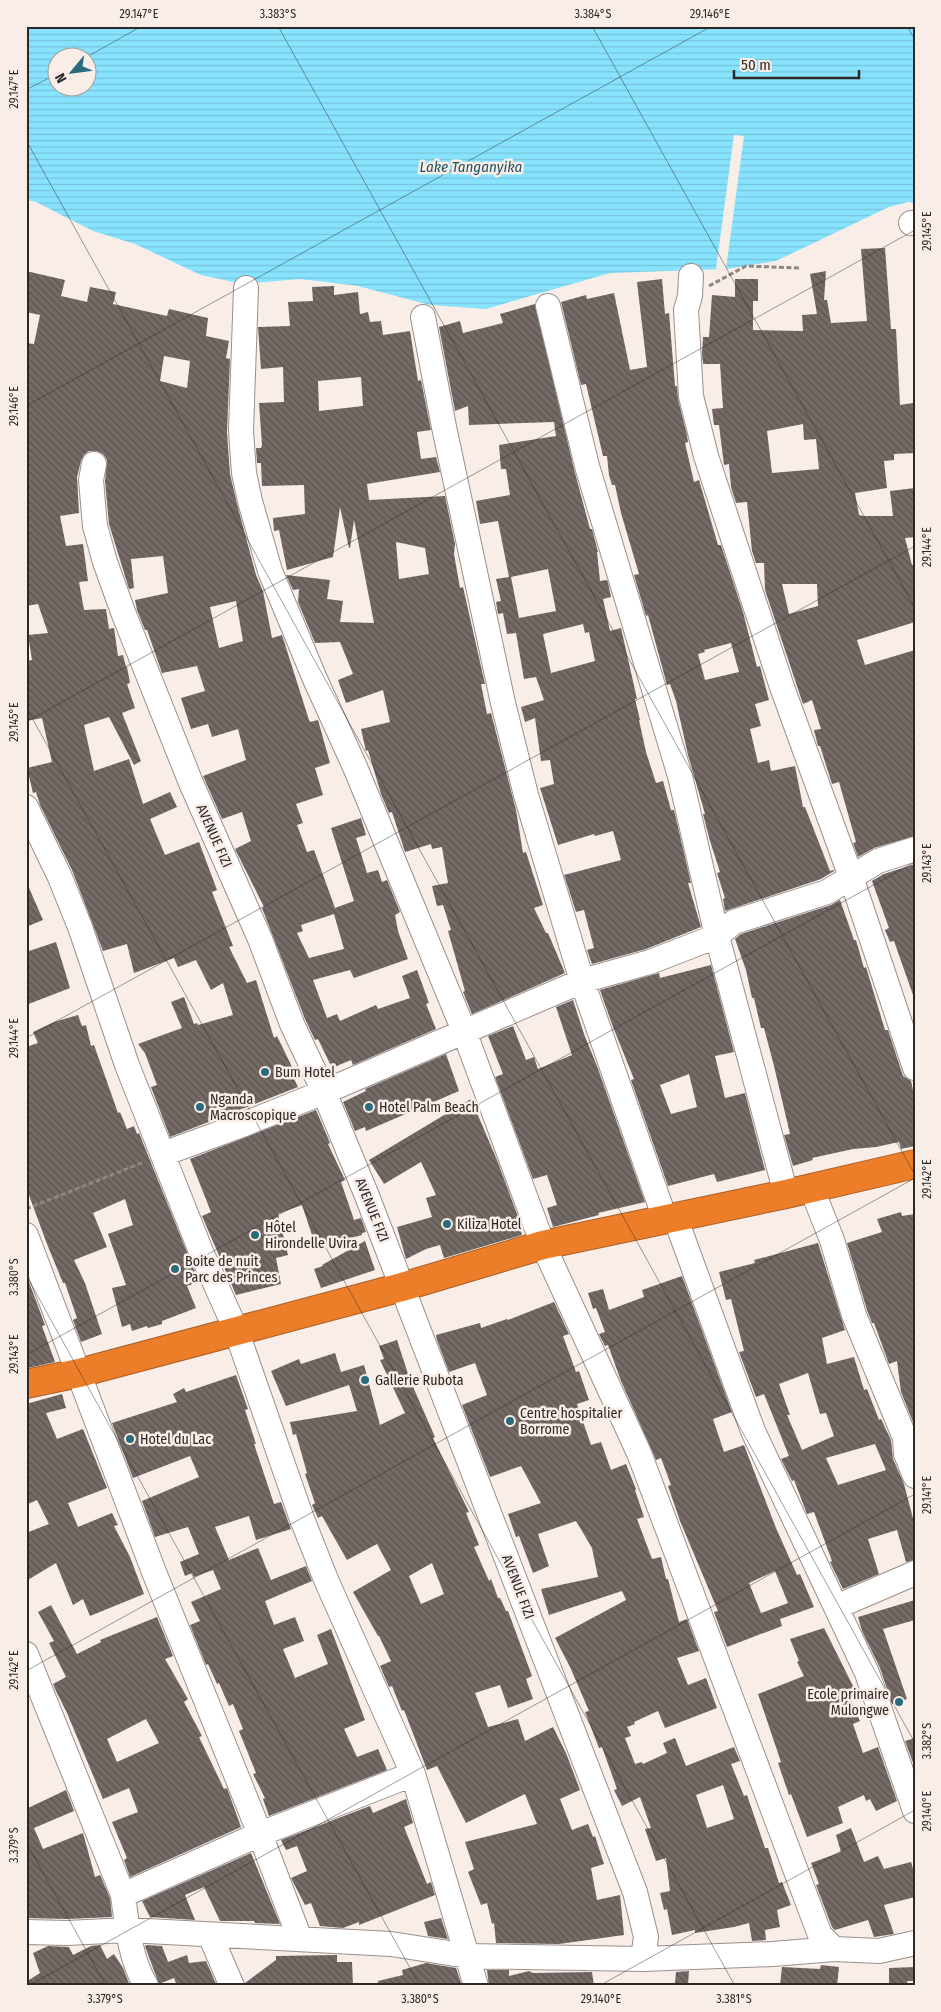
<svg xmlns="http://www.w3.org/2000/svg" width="941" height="2012" font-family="'Fira Sans Condensed',sans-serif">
<defs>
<pattern id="water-rules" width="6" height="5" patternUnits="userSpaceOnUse" patternTransform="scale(1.25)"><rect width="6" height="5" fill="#88e3fe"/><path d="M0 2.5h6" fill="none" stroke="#76c3da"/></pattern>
<pattern id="building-back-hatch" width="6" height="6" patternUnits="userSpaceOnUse" patternTransform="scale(1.25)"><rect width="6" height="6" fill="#746b66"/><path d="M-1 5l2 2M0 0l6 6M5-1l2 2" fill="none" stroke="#5a534f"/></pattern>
</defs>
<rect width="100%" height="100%" fill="#f8ede7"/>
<!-- water -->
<path fill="url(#water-rules)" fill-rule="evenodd" d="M26,26H915V203L908,202L889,207L776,261L726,269L610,273L486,309L430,305L358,286L318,281L299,279L243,284L201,275L135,244L93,231L36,202L26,200ZM58,58H88V88H58Z"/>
<!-- pier -->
<path fill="#f8ede7" d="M734,135L744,136L726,269H716Z"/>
<!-- building -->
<path fill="url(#building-back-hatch)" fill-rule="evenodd" d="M885,248L891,329H896L900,405L913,403L915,453L894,454V460L884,461L887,488L855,493L859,515L863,516H893L890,491L915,488V537L905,538L912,565L915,564V622L857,640L865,665L915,650V836L874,848L858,857L853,843L856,842L839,782L832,784L820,746H818L814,730L821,729L812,700L803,704L765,590L764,563H756L752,551L747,502L736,503L731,487L729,464L724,465L719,425H714L712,409L723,408L720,364H703L702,354L703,337H709L712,295L735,297V279H758V301H753V330L803,331L802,315L817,314L810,274L826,271L824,300H827L831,323L867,321L861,249ZM803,424L804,440L816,439L819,469L772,473L767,431ZM782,584H817L818,606L789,614Z
M26,271L65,280L61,296L87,302L90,287L116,292L113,304L167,316L169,309L208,318L206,336L229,341L226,358L230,359L227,432L230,474L237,504L256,575L263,591L272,638L282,635L309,720L310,722L318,720L330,763L315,768L323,795L296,804L303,823L297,825L307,852L314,850L335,908L354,901L331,828L361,818L366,835L356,838L367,873L378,870L382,882L387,880L400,912L395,915L398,931L408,959L354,978L350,970L313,980L327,1018L337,1014L340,1021L376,1005L378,1009L410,998L402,976L417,970L429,1003L426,1004L436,1029L353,1065L351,1060L332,1068L318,1039L315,1040L305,1019L262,908L264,907L235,849L251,841L242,812L222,819L203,776L246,760L238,729L212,737L208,724L191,729L181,698L205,691L197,666L162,673L147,630H145L137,610L135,600L168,593L163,556L131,559L134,588L129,589L109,524L105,481L107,460L103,454L97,451H89L84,455L81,461L77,477L79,513L60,516L66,546L83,544L88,581L79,582L84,610L106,609L109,629L114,628L118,656L123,655L126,667H127L130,683L127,684L135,708L122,713L141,761L134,765L109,717L84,725L94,771L129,759L143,804L170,792L177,807L150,819L165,855L199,842L217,890L212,892L233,946L229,947L247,983L256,980L274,1038L277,1036L294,1071L291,1073L298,1087L170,1137L151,1087L157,1085L145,1053L138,1044L182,1028L171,1002L184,997L194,1024L197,1023L198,1025L233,1015L223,983L211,990L196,960L178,967L174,958L134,973L127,944L103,951L72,870L40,805L36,792L33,793L27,768L52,762L42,718L26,721V661L32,660L28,635L48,633L38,604L26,606V343L34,344L40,315L26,312ZM164,356L190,361L187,388L160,381ZM236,601L243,641L219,648L210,607ZM334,914L344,949L309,958L297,933L303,931L301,925Z
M662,279L665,314L669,313L675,386H677L678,399L687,435L688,442L685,443L694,482L699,480L718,545H721L743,612L757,667L760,666L769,700L755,704L761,726L750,729L758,763L769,760L771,771L795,766L803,807H805L830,871L834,870V871L821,879L725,911L723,899L725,898L717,873L720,872L710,841L703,814H705L688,755L676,701L670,684L667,685L648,615L646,616L634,575L639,574L621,513L615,485H612L609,475L607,456H603L586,384L581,385L561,302L586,295L587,299L614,293L630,370L647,367L637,282ZM731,643L739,672L705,680L698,654L705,652L704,650Z
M334,286V295L358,292L360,314L368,312L370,322L381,321L383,335L410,331L418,381L421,380L431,430L417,432L421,459L436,457L440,472L367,484L369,500L445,496L455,544L454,554L460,588L463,587L485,684H481L487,714L491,713L516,810L523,853L526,852L543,905L534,908L546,933H548L565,973L472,1014L463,992L465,991L448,931L451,930L443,905L437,906L432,886L448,883L442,847L432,849L431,844L405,852L392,812L389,813L381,794L368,750L366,751L361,729L390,722L383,690L346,703L338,680L353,674L340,642L315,643L298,602L299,589L293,590L286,575L330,580L327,599L343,601L340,622L374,623L354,520L350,548H349L340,507L333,557L287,570L279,530L274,531L273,518L305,514L304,485L262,486L261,463H257L256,448H261L262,445L259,403L284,402L283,367L261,369L258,327L290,326L288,302L313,301L312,287ZM361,377L363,406L319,411L318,381ZM396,542L425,548L429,574L399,579Z
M535,304L574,469L590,529H592L598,552H597L600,581L607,580L608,582L611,597L603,599L610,631L621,628L637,699H635L640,720H639L646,752L656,783L663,781L671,810H674L691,883H688L701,927L646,949L592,964L587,950L594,948L584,910L576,912L564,875L621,860L613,831L595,836L594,834L558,845L540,788L554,784L550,760L541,761L535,718L525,722L521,707L544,700L536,677L524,679L516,633L507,634L503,613L498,614L496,602L501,601L496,579L509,577L498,521L480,524L476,501L510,495L506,469H501L499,445L556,436L554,422L469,425L468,406L455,411L439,327L460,321L463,333L503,323L500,314ZM548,569L556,611L519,618L511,577ZM583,624L585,633L589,632L595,661L551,673L543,634Z
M915,864V994L913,995L894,941L890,942L885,930L889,928L872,881L870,882L884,874Z
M26,881L43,920L26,927Z
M840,900L854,940H856L864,968L866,967L885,1030H888L903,1076L911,1081L915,1099V1146L901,1149L899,1142L876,1147L853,1149L812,1158L813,1160L793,1166L784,1135L790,1134L774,1066L764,1028H761L754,998H752L746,970L735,939L741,934L831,905Z
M56,942L70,988L26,1005V952Z
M711,965L734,1052L715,1056L725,1098L745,1093L765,1170L717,1182L714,1174L668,1186L631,1080L634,1079L613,1027L600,990L659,973L660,978ZM689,1074L697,1107L671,1114L660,1085Z
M573,1000L584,1034L597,1066L645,1202L598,1213L599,1215L553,1227L547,1208L557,1205L547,1175L533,1179L495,1077L503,1074L488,1036L513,1026L526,1060L534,1057L538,1069L572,1055L556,1007Z
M78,1015L82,1026L86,1025L91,1046L94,1045L118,1113L120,1112L127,1129L134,1126L137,1134L139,1133L199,1282L187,1286L196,1308L162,1321V1324L148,1328L147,1326L132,1331L130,1324L122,1327L112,1288L126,1285L108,1234L133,1225L125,1199L93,1213L107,1247L74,1260L85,1283L102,1334L81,1342L73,1320L77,1318L65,1283H63L47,1244L26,1187V1047L38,1043L33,1032L54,1022Z
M446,1054L459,1091L366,1131L365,1127L355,1131L343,1102L366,1091L365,1089Z
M471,1099L497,1160L520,1222H518L522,1235L444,1258L440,1245L426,1249L406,1259L397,1227L432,1217L426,1198L436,1195L421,1162L384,1184L369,1160Z
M316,1110L330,1143L328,1144L345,1180L341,1182L354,1220L361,1218L366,1232L362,1233V1235L316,1247L302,1205L278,1214L288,1255L276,1258L281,1284L236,1295L202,1216L211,1212L190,1159Z
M901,1212L902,1216L915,1214L913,1422L901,1392L897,1361L889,1364L874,1323H872L867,1310L847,1243L882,1232L877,1219Z
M365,1241L375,1270L321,1288L314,1269L323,1266L322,1265Z
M818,1243L845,1330L822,1338L827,1364L854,1357L864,1390L867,1389L879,1420L881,1419L891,1440L893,1459L904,1484L915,1526V1560L906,1562L897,1530L868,1539L879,1574L843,1589L830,1562L832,1561L814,1512L807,1514L794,1480L792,1481L781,1459L789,1456L764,1394L756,1397L739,1352L744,1351L731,1299L726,1300L719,1272L755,1263L754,1260ZM808,1373L820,1414L826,1413L834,1436L802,1450L787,1415H790L779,1384ZM875,1444L886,1470L838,1485L826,1458Z
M26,1274L45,1325L42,1326L55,1362L28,1368L26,1363Z
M682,1276L732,1412L713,1419L724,1452L744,1445L776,1528L797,1575L800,1574L814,1607L780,1619L782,1626L727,1647L714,1612L718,1611L680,1521L668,1486L671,1485L661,1458L656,1460L621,1381L608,1345L605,1346L599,1334L605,1332L596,1308L593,1309L588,1293L603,1289L609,1310L644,1297L642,1290ZM775,1571L788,1603L761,1613L749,1583Z
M554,1302L569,1334L563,1336L576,1372L579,1371L589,1400L577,1404L591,1445L601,1442L611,1470L626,1464L636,1489L635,1490L644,1517L637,1519L652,1559L661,1557L666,1579H668L679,1622L687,1619L699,1651L677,1658L688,1685L706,1678L717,1708L665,1728L658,1711L634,1722L635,1724L627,1727L631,1736L625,1738L635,1764L642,1762L643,1764L667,1753L663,1743L675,1738L686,1766L734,1747L740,1761L731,1764L744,1796L747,1795L765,1848H768L779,1883L782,1882L791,1905L777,1910L780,1927L765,1930L766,1940L752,1941L749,1923L734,1927L695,1933V1930L672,1935L667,1909L664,1910L660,1893L670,1891L666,1858L656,1861L645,1829L651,1828L640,1797L622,1806L614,1790L617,1789L602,1747L599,1748L585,1712L589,1711L570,1667L555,1638L626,1600L622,1591L549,1615L541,1589L598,1577L592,1548L576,1521L538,1534L549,1566L533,1573L519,1536L516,1537L508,1514L541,1503L521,1466L490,1477L462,1405L487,1395L475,1363L449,1372L437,1340L436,1335L480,1323L481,1328L507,1319L508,1320ZM723,1785L734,1819L707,1828L696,1795Z
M397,1340L410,1380L435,1437L433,1438L469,1512L466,1513L479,1545L474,1547L489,1581L491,1579L498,1598H500L506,1611H508L532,1676L526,1679L533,1699L508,1708L500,1685L475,1693L488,1727L518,1719L525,1741L553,1727L566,1753L580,1790L560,1799L572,1830L588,1824L593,1837L595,1836L604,1864L591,1868L597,1900L620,1895L624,1935L559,1944L496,1943L494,1923L492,1924L487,1903L481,1905L468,1872L474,1869L465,1842L537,1824L525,1794L466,1823L437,1766L427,1770L404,1710L402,1711L392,1686L389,1687L380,1666L391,1661L379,1636H378L353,1592L391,1570L377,1544L347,1560L322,1516L318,1518L312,1505L315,1503L305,1474L307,1473L296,1434L293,1435L290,1422L357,1411L349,1385L286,1406L271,1371L299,1359L301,1364L335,1353L341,1372L364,1365L380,1425L405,1413L380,1360L384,1359L379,1346ZM432,1563L444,1594L421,1604L409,1576Z
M236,1375L248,1409L245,1410L256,1444H254L274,1504L281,1502L291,1529L256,1540L249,1516L215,1527L229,1560L258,1548L271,1580L306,1566L312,1581L265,1601L274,1625L295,1617L304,1641L283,1649L295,1678L328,1664L317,1635L331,1629L365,1720L344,1729L357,1757L378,1749L387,1770L269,1816L263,1799L265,1798L253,1774L256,1773L239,1731L243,1729L233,1704L229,1706L219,1683L217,1684L208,1664L206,1665L190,1625L200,1621L191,1602L221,1589L213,1570L194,1577L192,1573L185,1576L180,1562L199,1554L188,1527L155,1537L142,1501L199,1477L190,1456L133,1478L112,1423L177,1402L173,1394L184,1388L186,1392Z
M62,1394L66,1408L46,1413L57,1439L83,1429L107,1488L68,1503L78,1527L112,1513L118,1525L114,1526L130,1557L144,1594L90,1616L83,1599L73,1605L56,1563L26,1581V1533L49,1524L37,1500L26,1505V1404Z
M915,1600V1620L883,1629L907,1699L892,1704L880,1668L862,1631L858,1617Z
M51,1605L77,1654L101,1642L100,1640L157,1617L173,1656L165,1659L188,1699L184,1702L202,1736L199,1737L224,1789L227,1788L241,1827L130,1877L124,1860L127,1858L112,1822L138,1812L129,1788L103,1799L67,1713L56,1691L53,1684L66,1677L49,1643L54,1641L38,1612ZM146,1719L159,1743L117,1762L107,1739Z
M824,1628L854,1688L847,1691L860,1721L853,1724L863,1753L878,1747L897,1801L876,1811L870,1799L866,1801L864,1795L838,1807L843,1823L807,1837L791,1794L789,1795L778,1763L781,1762L758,1694L804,1676L797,1662L799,1661L790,1639Z
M915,1738V1768L905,1741Z
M66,1790L74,1811L34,1828L43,1849L83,1833L95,1877L100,1875L110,1898L112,1917L67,1919L26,1918V1809Z
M406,1799L413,1823L404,1827L427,1884L431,1882L435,1895L359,1925V1922L343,1928L320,1926L311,1903L305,1905L291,1878L307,1871L297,1846L286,1850L281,1840L370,1806L373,1813Z
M851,1828L864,1862L878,1856L884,1869L911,1862L915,1875V1897L884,1905L894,1934L874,1937L868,1920L835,1930L832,1927L816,1885L819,1884L811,1863L841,1852L836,1835Z
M251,1853L280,1924L255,1923L254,1921H220L204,1887L185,1895L195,1920L150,1917L142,1901Z
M441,1918L448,1939L428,1936L424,1922Z
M100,1945L107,1959L114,1954L123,1968L130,1986H26V1982L40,1973L33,1953L48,1946L69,1947L73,1955L91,1946Z
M147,1945L162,1946L168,1962L187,1955L189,1963L206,1961L217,1986H177L174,1978L159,1984L146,1949L145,1946Z
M337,1955V1962H352L353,1986H245V1983L276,1960V1956Z
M426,1963L456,1968L462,1986H379L378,1981L403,1975L402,1970Z
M821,1965L839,1967L837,1986H780L782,1967L820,1969Z
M915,1967V1981H907L908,1986H889V1968Z
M487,1970H509V1976L529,1971L533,1973L592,1972L594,1986H489Z
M689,1971L688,1984L675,1983L676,1972Z"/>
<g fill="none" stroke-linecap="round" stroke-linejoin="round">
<defs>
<path id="minor" d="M911,223H915
M691,276L690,296L686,310L691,396L706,456L782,687L851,877L915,1068
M246,288L241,431L244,473L250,501L270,571L315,679L355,767L464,1031L543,1245L639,1453L820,1935L834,1949
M548,306L587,466L680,776L717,936L786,1194
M423,317L444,427L503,703L526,795L582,981L665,1219
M94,464L91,480L95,526L105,562L123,612L191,783L260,939L292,1024L324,1092L367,1196L635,1892L646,1937L643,1959
M26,807L59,875L80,927L127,1065L202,1254L236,1330L302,1519L327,1582L413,1774L476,1986
M163,1154L242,1125L324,1092L582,981L650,962L717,936L734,922L827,892L878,861L915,849
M811,1187L832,1240L854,1315L905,1438L906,1454L915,1476
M675,1217L753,1431L867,1673L915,1811
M26,1235L154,1572L260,1834L300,1939
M836,1607L915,1573
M26,1654L123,1895C127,1926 130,1958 146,1986
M123,1895L260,1834L413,1774
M26,1932L67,1933L128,1930L391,1944L468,1956L643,1959L773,1954L834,1949L879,1951L915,1943
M210,1935L232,1986"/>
<path id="highway" d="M26,1384L79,1373L402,1287L543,1245L786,1194L915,1164"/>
</defs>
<!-- minor casing -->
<use href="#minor" stroke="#9a908b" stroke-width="26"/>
<!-- highway casing -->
<use href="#highway" stroke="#a95f28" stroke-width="30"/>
<!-- path -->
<path stroke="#8e8682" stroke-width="3" stroke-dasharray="5 2.5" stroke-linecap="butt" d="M709,286L746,266L800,268
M26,1209L144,1162"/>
<!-- minor -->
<use href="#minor" stroke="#fff" stroke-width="24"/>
<!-- highway -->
<use href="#highway" stroke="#ec7d29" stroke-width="28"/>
</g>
<!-- ticks -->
<path fill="none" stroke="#2c2826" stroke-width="1" stroke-opacity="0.45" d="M278,26L915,1175M592,26L915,608M907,26L915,40M85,58L142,26M26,90L58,73M26,140L915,1743M26,406L712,26M26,707L735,1986M26,722L915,230M26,1038L915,546M26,1275L420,1986M26,1355L915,862M26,1671L915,1178M26,1842L106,1986M28,1986L915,1494M599,1986L915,1810"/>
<!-- markers -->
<g fill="#2a6c7e" stroke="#f8ede7" stroke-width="2">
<circle cx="265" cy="1072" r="5"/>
<circle cx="200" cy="1107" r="5"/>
<circle cx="369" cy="1107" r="5"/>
<circle cx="447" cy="1224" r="5"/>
<circle cx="255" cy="1235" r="5"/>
<circle cx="175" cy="1269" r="5"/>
<circle cx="365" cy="1380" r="5"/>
<circle cx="510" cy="1421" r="5"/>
<circle cx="130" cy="1439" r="5"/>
<circle cx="899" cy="1702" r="5"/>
</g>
<g text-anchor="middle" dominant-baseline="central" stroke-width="5" stroke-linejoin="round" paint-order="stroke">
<!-- street labels -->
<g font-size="14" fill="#2c2826" stroke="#f8ede7">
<text transform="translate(214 836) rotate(66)">AVENUE FIZI</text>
<text transform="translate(372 1210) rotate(68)">AVENUE FIZI</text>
<text transform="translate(518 1587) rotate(69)">AVENUE FIZI</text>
</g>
<!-- poi labels -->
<g font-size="14" fill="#2c2826" stroke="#f8ede7" text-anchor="start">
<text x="275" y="1072">Bum Hotel</text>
<text x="210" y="1099">Nganda<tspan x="210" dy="16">Macroscopique</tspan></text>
<text x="379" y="1107">Hotel Palm Beach</text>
<text x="457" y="1224">Kiliza Hotel</text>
<text x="265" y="1227">Hôtel<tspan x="265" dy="16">Hirondelle Uvira</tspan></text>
<text x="185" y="1261">Boite de nuit<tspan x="185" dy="16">Parc des Princes</tspan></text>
<text x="375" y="1380">Gallerie Rubota</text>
<text x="520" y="1413">Centre hospitalier<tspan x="520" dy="16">Borrome</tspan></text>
<text x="140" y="1439">Hotel du Lac</text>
<text x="889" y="1694" text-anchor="end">Ecole primaire<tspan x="889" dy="16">Mulongwe</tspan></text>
</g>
<!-- water labels -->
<g font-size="15" font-style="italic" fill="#1f5362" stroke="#f8ede7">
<text x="471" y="167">Lake Tanganyika</text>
</g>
</g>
<!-- border -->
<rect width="941" height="2012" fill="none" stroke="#f8ede7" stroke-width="55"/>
<!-- north arrow -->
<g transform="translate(72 72) rotate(241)"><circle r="24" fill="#f8ede7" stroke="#a69e9a"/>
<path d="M0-4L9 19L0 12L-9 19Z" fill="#2a6c7e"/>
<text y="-8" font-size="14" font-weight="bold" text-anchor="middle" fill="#2c2826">N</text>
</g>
<!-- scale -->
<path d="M734 70v8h125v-8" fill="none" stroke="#2c2826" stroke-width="2.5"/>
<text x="741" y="70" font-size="15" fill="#2c2826" stroke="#f8ede7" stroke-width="4" paint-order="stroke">50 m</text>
<rect x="28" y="28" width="886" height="1956" fill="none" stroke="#2c2826" stroke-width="2"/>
<g font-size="12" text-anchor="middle" fill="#2c2826">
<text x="139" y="18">29.147°E</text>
<text x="278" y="18">3.383°S</text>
<text x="593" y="18">3.384°S</text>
<text x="710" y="18">29.146°E</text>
<text transform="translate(14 89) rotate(-90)" y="4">29.147°E</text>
<text transform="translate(927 231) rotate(-90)" y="4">29.145°E</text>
<text transform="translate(14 406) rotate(-90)" y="4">29.146°E</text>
<text transform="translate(927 547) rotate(-90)" y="4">29.144°E</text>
<text transform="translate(14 722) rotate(-90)" y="4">29.145°E</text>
<text transform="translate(927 863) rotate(-90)" y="4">29.143°E</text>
<text transform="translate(14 1038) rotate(-90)" y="4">29.144°E</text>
<text transform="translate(927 1179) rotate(-90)" y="4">29.142°E</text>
<text transform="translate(14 1277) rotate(-90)" y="4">3.380°S</text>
<text transform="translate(14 1354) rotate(-90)" y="4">29.143°E</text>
<text transform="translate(927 1495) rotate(-90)" y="4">29.141°E</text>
<text transform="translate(14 1670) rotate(-90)" y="4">29.142°E</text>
<text transform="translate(927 1741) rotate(-90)" y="4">3.382°S</text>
<text transform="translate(927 1811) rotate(-90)" y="4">29.140°E</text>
<text transform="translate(14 1845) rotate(-90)" y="4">3.379°S</text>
<text x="105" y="2003">3.379°S</text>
<text x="420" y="2003">3.380°S</text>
<text x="601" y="2003">29.140°E</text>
<text x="734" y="2003">3.381°S</text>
</g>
</svg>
